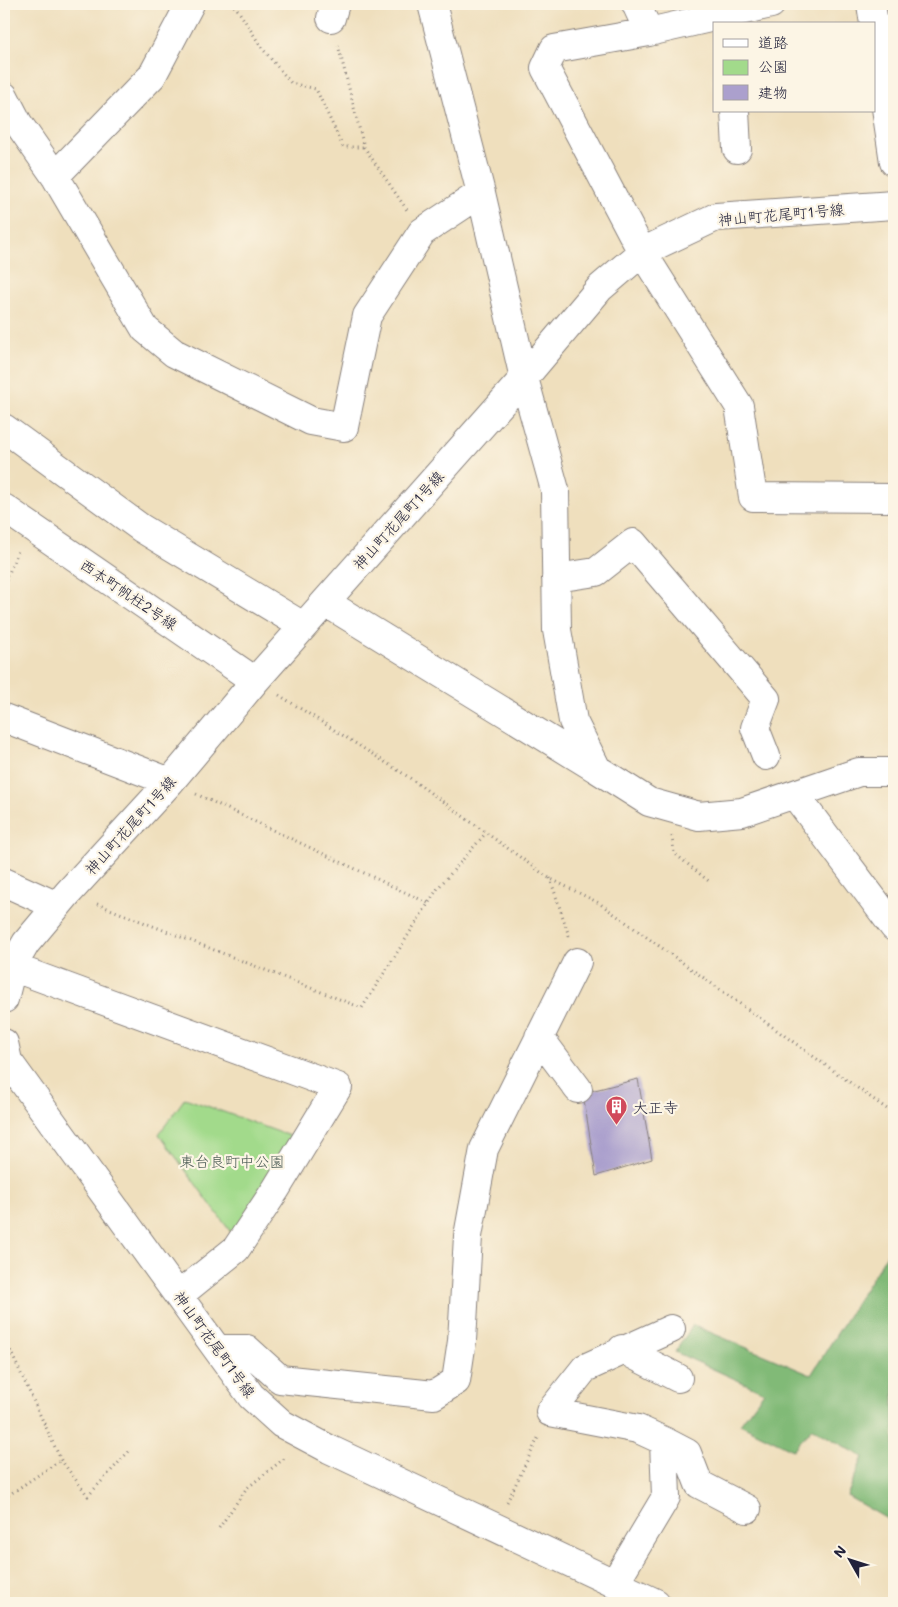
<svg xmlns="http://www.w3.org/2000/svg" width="898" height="1607" font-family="Mali,'Klee One',sans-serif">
<rect width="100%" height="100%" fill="#fcf5e5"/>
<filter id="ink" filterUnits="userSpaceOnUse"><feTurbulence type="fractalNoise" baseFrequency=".02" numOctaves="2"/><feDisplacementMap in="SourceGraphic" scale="10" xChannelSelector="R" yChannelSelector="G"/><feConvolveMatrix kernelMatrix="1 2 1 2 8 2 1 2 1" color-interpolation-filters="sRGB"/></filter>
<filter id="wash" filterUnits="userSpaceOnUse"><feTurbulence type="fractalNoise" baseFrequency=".0096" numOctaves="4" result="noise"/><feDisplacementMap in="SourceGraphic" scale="20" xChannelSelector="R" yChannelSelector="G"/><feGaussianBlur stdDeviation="1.12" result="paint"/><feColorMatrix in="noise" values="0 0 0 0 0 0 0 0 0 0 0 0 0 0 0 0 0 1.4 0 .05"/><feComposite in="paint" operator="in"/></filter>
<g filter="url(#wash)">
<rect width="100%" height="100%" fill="#efdfbd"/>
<!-- green -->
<path fill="#a2da8b" stroke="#627e63" d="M185,1098L298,1139L235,1238L159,1134Z"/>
<!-- forest -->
<path fill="#81ba77" stroke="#526e59" d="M894,1243V1523L847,1496L863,1457L812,1428L793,1450L740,1424L764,1392L675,1352L693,1325L811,1375Z"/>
<g id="blocks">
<!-- building -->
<path fill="#aba0cd" d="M638,1079L652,1159L596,1176L583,1093Z"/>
</g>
</g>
<g filter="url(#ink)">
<use href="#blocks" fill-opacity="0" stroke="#88807c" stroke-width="1"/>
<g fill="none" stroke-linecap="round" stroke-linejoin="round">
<defs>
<path id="minor" d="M432,4L481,193L524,378L555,490L557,630L573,721L597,769L649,802L699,816L742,812L859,772H894
M636,4L649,32
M771,4L649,32L554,49L545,68L642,252L739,406L753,497L894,498
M871,4L874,24
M331,18L335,4
M874,27L894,162
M4,96L18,123L55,176L145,329L174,353L311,421L344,427L367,316L422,232L481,193
M735,111L737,149
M55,176L152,76L190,4
M4,428L141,528L303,626
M4,508L255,681
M556,578L596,572L633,543L766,699L755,728L766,756
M325,602L597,769
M4,718L170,782
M795,795L894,927
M4,882L57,906
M12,967L338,1087L276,1189L236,1249L179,1295
M4,999L12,967L26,943L68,893L170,782L255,681L524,378L600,288L642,252L716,217L894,205
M539,1037L578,1089
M4,1043L8,1061L251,1396L282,1424L329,1449L656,1603
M218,1349H247L280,1379L434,1395L456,1381L462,1341L468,1236L484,1149L577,962
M622,1349L678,1378
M664,1441L687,1453L699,1484L747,1509
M614,1584L666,1497L664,1441L638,1429L550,1412L585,1368L671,1329"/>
</defs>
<!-- minor casing -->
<use href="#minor" stroke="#88807c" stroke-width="30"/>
<!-- path -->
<path stroke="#88807c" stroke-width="3" stroke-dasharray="1 4" stroke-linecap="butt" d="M229,4L236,7L262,48L291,83L316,89L343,147H364
M338,45L364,147L407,210
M4,585L18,551
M279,695L407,776L549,878L599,903L894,1114
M196,794L428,903
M672,836L674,853L711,883
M550,878L569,936
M97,904L362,1008L438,888L486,833
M4,1337L61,1460L88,1496L131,1449
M4,1498L61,1460
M507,1502L538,1438
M219,1528L246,1489L286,1457"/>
<!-- minor -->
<use href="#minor" stroke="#fff" stroke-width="28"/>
</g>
</g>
<!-- icons -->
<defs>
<symbol id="building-pin" viewBox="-11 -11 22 30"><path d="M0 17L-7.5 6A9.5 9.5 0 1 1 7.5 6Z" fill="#d1495b" stroke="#fcf5e5"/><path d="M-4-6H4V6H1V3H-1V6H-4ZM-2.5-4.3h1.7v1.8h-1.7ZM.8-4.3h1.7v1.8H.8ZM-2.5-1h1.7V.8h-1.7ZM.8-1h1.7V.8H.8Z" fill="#fff"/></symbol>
</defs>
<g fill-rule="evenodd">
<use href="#building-pin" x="604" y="1094" width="25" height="34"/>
</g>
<g text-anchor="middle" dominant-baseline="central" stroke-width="4.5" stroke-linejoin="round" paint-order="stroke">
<!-- street labels -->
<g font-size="15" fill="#22223b" stroke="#fcf5e5">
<text transform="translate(781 214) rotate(-5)">神山町花尾町1号線</text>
<text transform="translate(398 520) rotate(-48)">神山町花尾町1号線</text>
<text transform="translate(129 594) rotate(34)">西本町帆柱2号線</text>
<text transform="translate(130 825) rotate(-48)">神山町花尾町1号線</text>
<text transform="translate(215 1344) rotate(54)">神山町花尾町1号線</text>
</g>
<!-- poi labels -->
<g font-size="15" fill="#22223b" stroke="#fcf5e5" text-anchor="start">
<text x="633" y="1107">大正寺</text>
</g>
<!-- park labels -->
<g font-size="15" fill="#485953" stroke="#fcf5e5">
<text x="232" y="1161">東台良町中公園</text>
</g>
</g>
<!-- margin -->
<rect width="898" height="1607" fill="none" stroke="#fcf5e5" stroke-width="20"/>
<!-- legend -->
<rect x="713" y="22" width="162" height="90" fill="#fcf5e5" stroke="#a5a1a1"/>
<rect x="723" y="39" width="25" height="8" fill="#ffffff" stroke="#a5a1a1"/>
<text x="758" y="48" font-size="15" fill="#22223b">道路</text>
<rect x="723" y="60" width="25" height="15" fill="#a2da8b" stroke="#a5a1a1"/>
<text x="758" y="72" font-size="15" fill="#22223b">公園</text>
<rect x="723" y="85" width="25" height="15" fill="#aba0cd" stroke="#a5a1a1"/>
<text x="758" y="98" font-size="15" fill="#22223b">建物</text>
<!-- north arrow -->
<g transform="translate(850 1560) rotate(309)" stroke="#fcf5e5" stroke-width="4" paint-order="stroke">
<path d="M0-4L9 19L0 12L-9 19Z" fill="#22223b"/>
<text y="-8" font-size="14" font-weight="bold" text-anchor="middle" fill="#22223b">N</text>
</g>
</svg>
